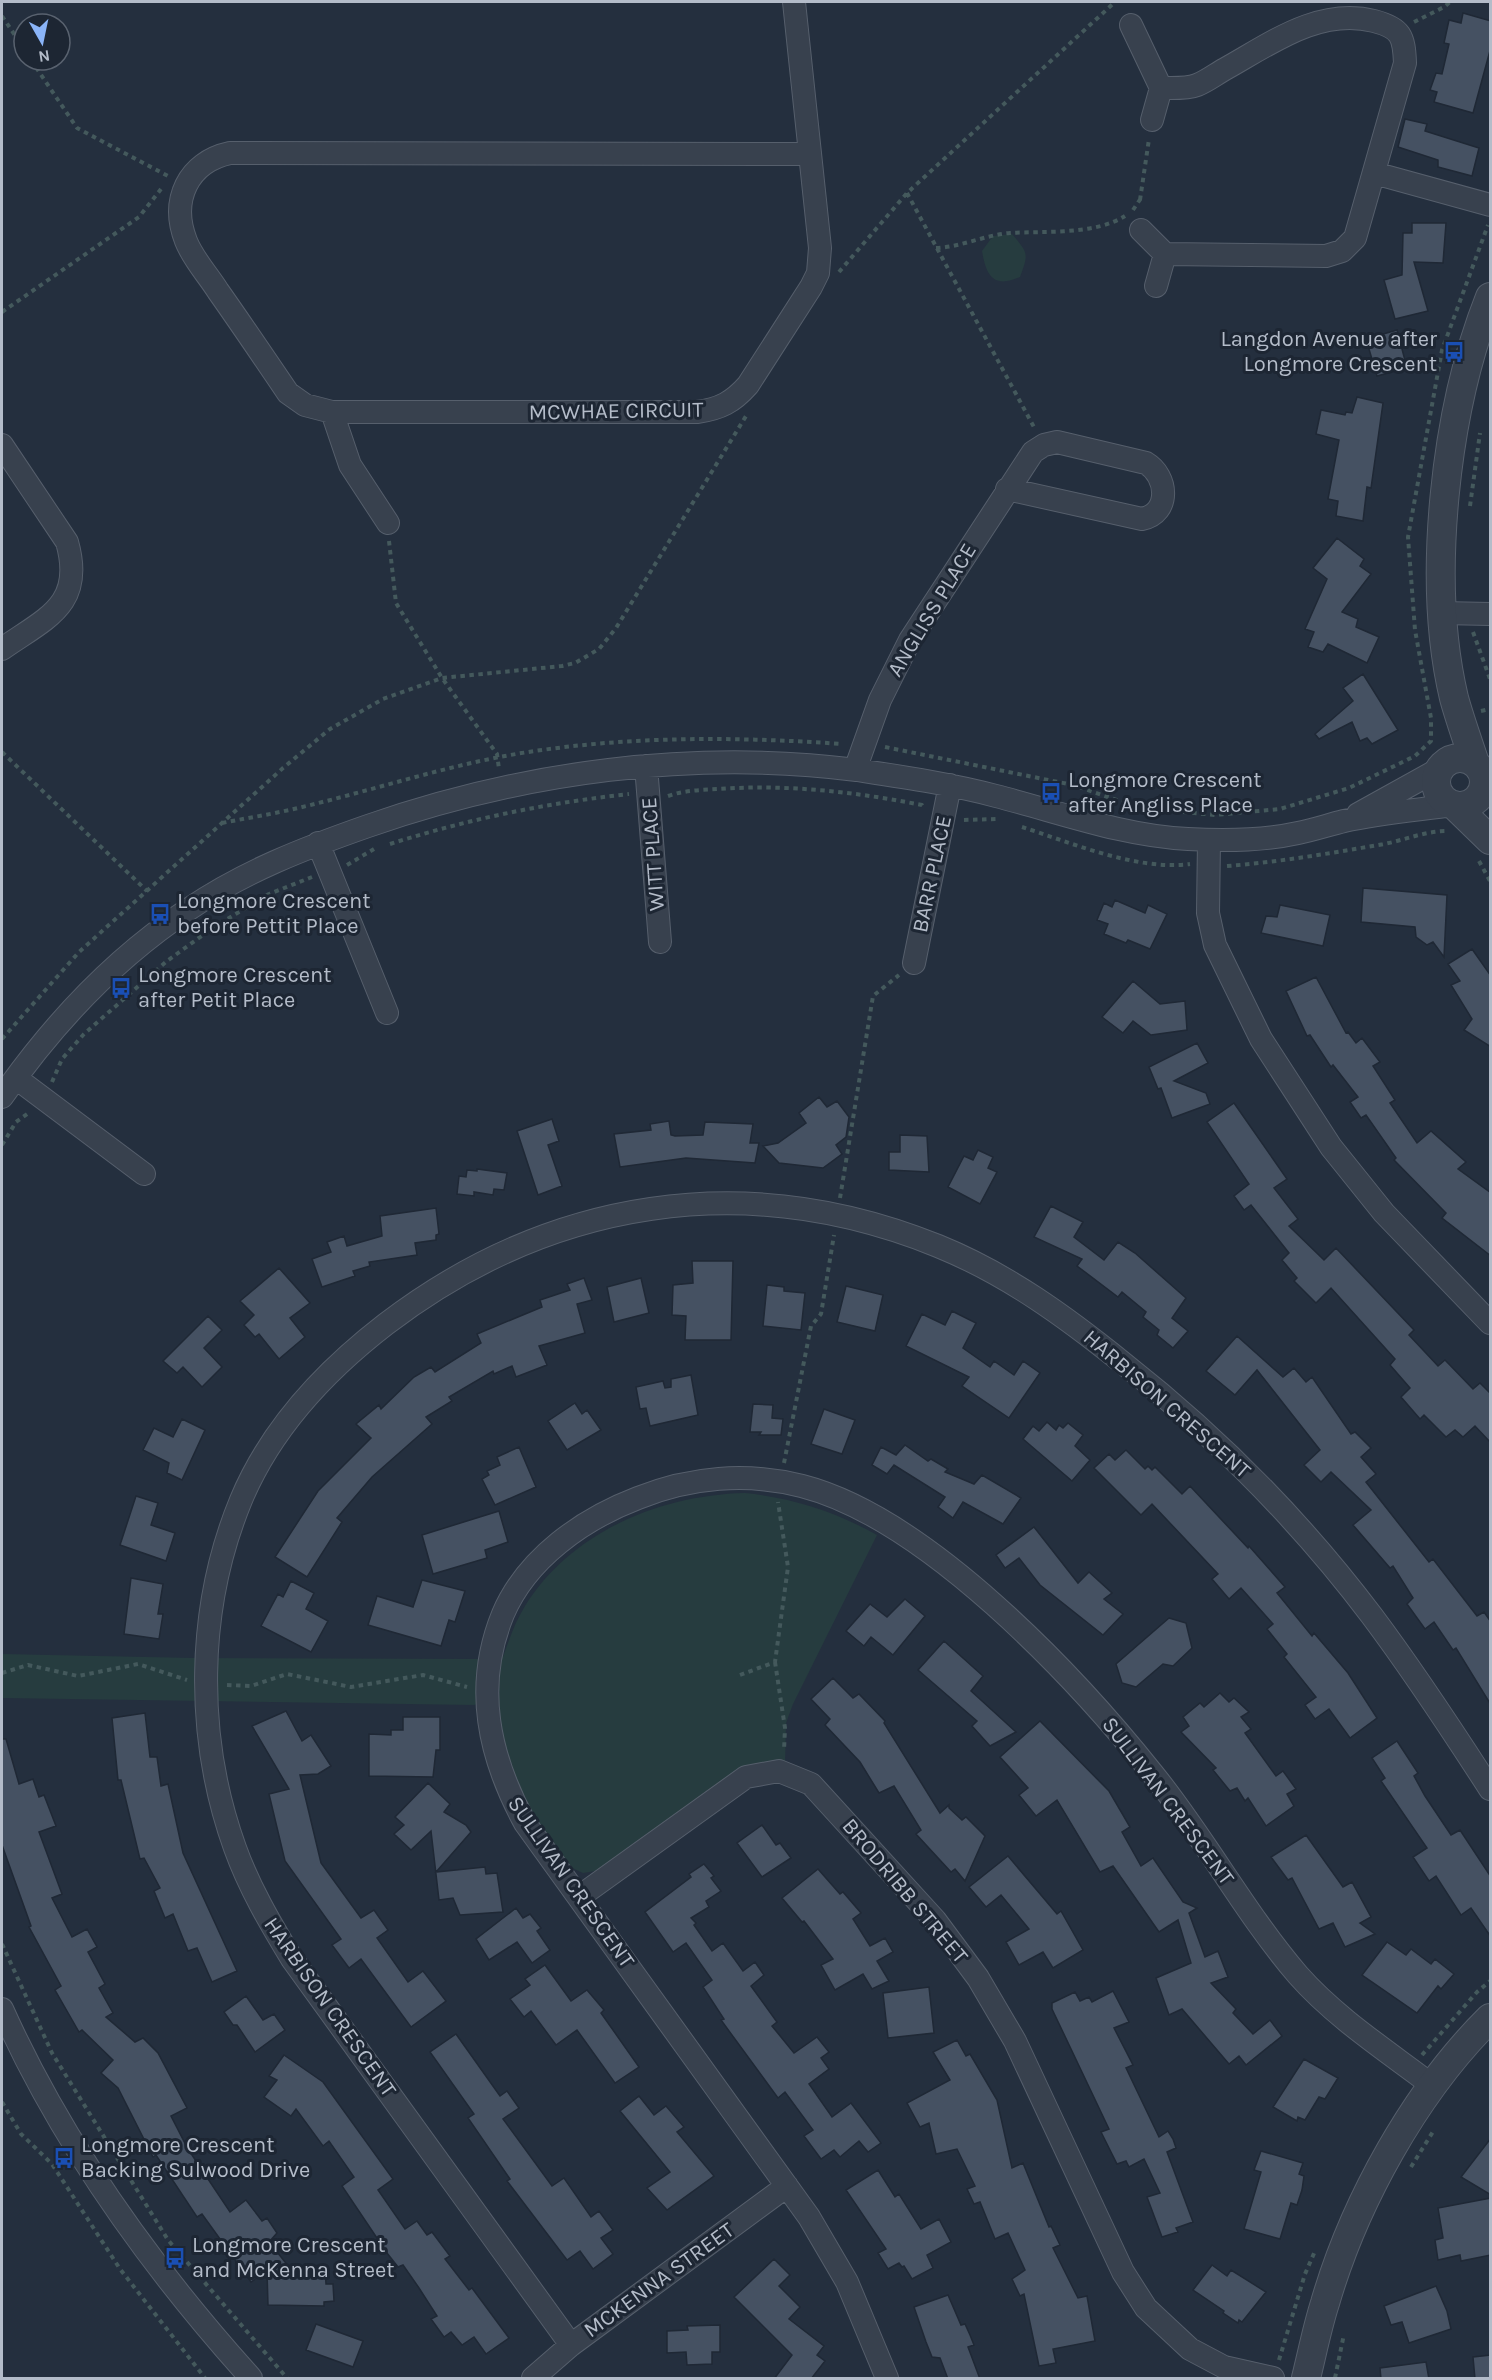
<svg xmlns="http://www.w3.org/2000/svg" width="1492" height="2380" font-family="Karla,sans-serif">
<rect width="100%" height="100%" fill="#242f3e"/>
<!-- green -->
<path fill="#263c3f" d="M1012,234C1028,253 1029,253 1020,277C993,289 986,275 982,251L993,236Z
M745,1493C793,1498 834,1511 877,1535L793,1704L786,1723L785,1766L601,1870L583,1873L570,1867L543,1834L511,1779L496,1699L474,1705L2,1698V1654L194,1658L479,1659L503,1657C509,1640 515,1622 525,1606C571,1532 660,1495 745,1493Z"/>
<!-- building -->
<path fill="#455162" stroke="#1f2835" stroke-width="1.5" d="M1463,13L1491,21V47L1473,113L1434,102L1437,92L1430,90L1436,73L1442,74L1449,44L1444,43L1449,20L1461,23Z
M1405,119L1427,124L1425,131L1479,148L1472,176L1438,167V160L1398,147Z
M1412,223H1446L1443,263L1414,262L1428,311L1395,319L1384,280L1402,275L1403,233H1412Z
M1397,330L1407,368L1377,376L1366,339Z
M1357,397L1383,403L1371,488L1367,487L1363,521L1336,516L1338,501L1328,499L1339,440L1316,434L1321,410L1345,415L1346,412L1352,413Z
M1337,538L1364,559L1360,566L1371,574L1342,612L1358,619L1356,627L1379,637L1367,663L1328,644L1323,652L1308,647L1314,632L1305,629L1327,579L1313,568Z
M1363,674L1398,730L1372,744L1367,738L1360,741L1352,722L1319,739L1315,734L1353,701L1343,688Z
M1363,888L1447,895L1444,957L1433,942L1427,945L1416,937L1415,927L1361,922Z
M1115,900L1145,913L1148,905L1167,914L1150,949L1128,940L1126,943L1104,934L1108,924L1097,920L1104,903L1112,907Z
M1280,905L1330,915L1323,946L1261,933L1266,916L1277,917Z
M1472,949L1491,976V1047L1464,1030L1472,1019L1451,985L1460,981L1448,964Z
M1316,977L1346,1033L1348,1032L1356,1043L1362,1038L1380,1062L1373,1066L1395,1100L1390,1103L1417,1143L1431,1131L1466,1162L1458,1169L1491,1193V1256L1442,1218L1446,1213L1394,1160L1396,1158L1366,1115L1361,1118L1350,1102L1358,1097L1333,1065L1331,1067L1310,1035L1307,1036L1286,991Z
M1133,981L1160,1004L1185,1001L1187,1030L1151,1035L1133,1021L1123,1033L1102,1017Z
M1197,1043L1208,1063L1174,1081L1206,1093L1210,1104L1172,1118L1161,1088L1158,1089L1149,1067Z
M819,1097L827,1107L837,1101L849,1117L846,1137L836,1145L842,1154L823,1168L779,1163L763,1146L778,1143L806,1123L799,1113Z
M1234,1103L1287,1179L1274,1188L1298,1219L1289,1226L1324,1260L1336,1248L1414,1330L1409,1335L1438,1366L1445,1360L1473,1389L1480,1383L1491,1394V1443L1475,1426L1463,1437L1455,1430L1446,1437L1424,1415L1420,1419L1401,1397L1410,1388L1390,1365L1395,1359L1331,1288L1316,1303L1294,1281L1297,1278L1282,1260L1289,1253L1251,1205L1244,1210L1234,1196L1249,1184L1207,1122Z
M552,1119L559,1141L548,1145L562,1186L538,1195L517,1131Z
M669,1121L671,1135L675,1136L703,1135L705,1122L753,1124L750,1143H759L755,1163L686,1158L620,1167L614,1134L651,1130L650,1124Z
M900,1135L927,1136L929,1172L889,1170V1152H900Z
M978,1150L993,1157L988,1168L997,1172L980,1204L948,1187L964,1156L973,1160Z
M477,1169L507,1173L504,1190L494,1189L493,1195L474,1192V1196L457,1194L459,1176L466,1177L467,1170L477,1171Z
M1051,1206L1083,1222L1074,1237L1104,1260L1118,1242L1135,1253L1186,1298L1172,1318L1188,1331L1173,1348L1157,1335L1159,1330L1143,1317L1146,1312L1122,1292L1118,1297L1077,1266L1082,1259L1034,1237Z
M436,1208L439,1234L436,1235V1240L415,1243L417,1255L369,1262L370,1266L353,1271L355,1276L322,1287L312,1259L331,1252L327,1242L344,1236L347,1246L382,1236L380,1216Z
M692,1261H733L731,1340H685L686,1316L672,1315L673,1285L693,1283Z
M279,1268L310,1303L290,1318L305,1337L279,1359L259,1334L255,1337L244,1325L254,1315L240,1301Z
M584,1278L592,1300L577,1304L585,1333L539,1346L547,1365L516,1377L512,1366L494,1374L493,1371L449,1397L452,1401L426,1417L432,1424L372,1477L337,1518L342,1522L307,1577L275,1557L318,1491L371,1438L356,1424L379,1405L381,1409L414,1377L431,1367L435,1372L481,1343L477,1334L542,1307L540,1300L570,1290L567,1284Z
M641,1278L649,1313L614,1322L607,1287Z
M767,1285L784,1287V1291L805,1293L801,1330L763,1326Z
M846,1286L883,1295L875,1331L837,1322Z
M952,1311L976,1323L963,1348L990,1367L994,1361L1014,1375L1023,1361L1040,1373L1009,1418L962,1386L969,1377L906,1346L922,1314L945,1325Z
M208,1316L222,1330L204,1348L222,1367L202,1387L183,1367L177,1373L163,1361Z
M1237,1336L1283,1377L1294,1368L1306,1382L1312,1377L1351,1434L1355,1432L1371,1448L1361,1457L1376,1474L1366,1482L1429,1562L1433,1559L1477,1616L1484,1612L1491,1622V1705L1456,1648L1453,1650L1434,1622L1425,1629L1407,1604L1413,1598L1393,1566L1390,1568L1353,1525L1371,1510L1331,1472L1321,1482L1304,1465L1320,1450L1257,1370L1235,1395L1206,1371Z
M691,1375L698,1415L650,1426L646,1408L640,1409L636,1387L663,1381L665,1388L671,1387V1379Z
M575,1403L582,1414L587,1410L601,1430L567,1450L548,1421Z
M753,1404L773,1405L772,1418L783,1419L781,1435H759L761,1432H750Z
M824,1409L855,1420L842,1454L811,1444Z
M182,1419L205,1430L182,1480L167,1473L169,1463L143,1450L154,1428L173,1437Z
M1047,1422L1056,1430L1059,1425L1063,1428L1068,1423L1083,1435L1075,1446L1090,1460L1072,1481L1023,1439L1033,1426L1039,1431Z
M905,1445L928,1461L931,1459L948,1469L945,1472L974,1484L982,1475L1021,1498L1003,1524L963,1502L953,1518L938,1507L945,1497L894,1465L887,1474L872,1465L881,1447L896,1455Z
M519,1447L536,1487L495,1505L482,1479L489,1475L487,1471L500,1465L497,1457Z
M1126,1450L1145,1469L1148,1466L1152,1470L1155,1467L1182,1494L1190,1486L1248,1548L1249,1546L1285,1587L1277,1593L1312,1636L1314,1633L1348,1673L1377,1718L1350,1738L1329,1709L1315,1719L1305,1705L1316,1697L1284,1657L1287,1654L1267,1629L1273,1624L1241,1588L1229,1599L1212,1579L1218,1574L1152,1504L1141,1515L1094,1468L1109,1454L1115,1460Z
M136,1496L158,1503L151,1525L175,1533L166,1561L120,1545Z
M499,1511L508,1542L485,1550L487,1558L433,1574L422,1535Z
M1034,1527L1078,1583L1089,1572L1112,1593L1104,1599L1123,1614L1103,1635L1040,1585L1019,1558L1005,1568L996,1555Z
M131,1578L163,1584L158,1614H163L159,1639L124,1634Z
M422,1580L465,1591L455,1622L449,1620L441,1646L368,1625L377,1596L413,1607Z
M291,1581L314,1593L306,1609L328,1621L311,1652L261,1626L278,1594L283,1597Z
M905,1599L925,1616L893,1655L871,1637L864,1646L846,1631L870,1604L887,1617Z
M1169,1618L1186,1623L1192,1648L1173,1666L1163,1664L1136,1687L1122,1683L1116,1664Z
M944,1641L983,1676L971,1691L1016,1732L990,1746L972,1726L977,1721L918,1670Z
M833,1678L853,1698L859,1694L885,1721L884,1723L940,1813L949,1805V1808L962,1820L966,1817L985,1836L965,1881L955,1869L951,1872L916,1834L921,1830L894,1786L879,1793L860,1762L825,1725L830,1719L811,1699Z
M1220,1693L1229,1702L1234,1698L1249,1712L1241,1717L1251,1729L1245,1733L1276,1776L1283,1771L1296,1789L1287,1794L1294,1806L1266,1826L1248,1798L1245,1801L1237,1788L1230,1791L1213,1770L1216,1768L1181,1732L1189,1726L1183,1717L1200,1703L1204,1707Z
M286,1711L302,1741L311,1735L331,1766L318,1774L300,1775L321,1863L361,1918L374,1910L388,1930L377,1938L408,1982L423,1971L446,2001L411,2027L361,1959L349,1968L332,1945L341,1939L285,1861L269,1794L289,1789L252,1726Z
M145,1713L150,1757H157L161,1786L168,1784L183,1853L237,1971L212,1982L197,1948L188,1951L173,1914L165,1918L154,1891L160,1888L144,1858L140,1859L121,1780H118L112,1718Z
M403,1717H440V1750H436L433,1777L369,1776V1734L391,1735V1730H403Z
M1040,1721L1109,1791L1130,1827L1122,1832L1141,1866L1153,1858L1183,1902L1197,1908L1189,1913L1205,1957L1218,1951L1228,1977L1211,1983L1236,2009L1233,2013L1253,2034L1270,2020L1282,2036L1246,2065L1239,2056L1229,2064L1182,2009L1169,2015L1156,1978L1191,1963L1178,1920L1159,1932L1113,1866L1100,1872L1057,1800L1036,1816L1019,1795L1028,1788L1000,1757Z
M2,1739H6L19,1784L33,1779L39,1797L44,1795L56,1826L39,1832L62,1894L52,1898L72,1937L87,1929L97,1947L88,1952L105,1984L99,1988L113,2013L106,2017L135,2042L143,2038L158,2053L187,2108L171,2116L188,2149L230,2212L246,2200L262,2221L267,2218L277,2233L269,2242L289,2267L325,2265L326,2284H333L334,2301L324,2302V2306L268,2305L267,2271L251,2282L202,2214L197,2217L156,2155L153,2157L118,2088L101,2073L113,2060L82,2030L79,2032L55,1990L61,1986L29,1927L31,1926L2,1845Z
M1397,1741L1418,1773L1414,1776L1425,1796L1451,1835L1460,1830L1491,1877V1937L1471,1908L1461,1915L1436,1876L1429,1881L1413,1857L1427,1848L1381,1781L1385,1778L1372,1758Z
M428,1783L450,1804L444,1812L466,1825L471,1832L436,1872L485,1867L486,1874L497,1873L503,1912L460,1915L453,1898L439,1900L431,1831L411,1850L394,1834L404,1825L395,1817Z
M762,1825L776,1845L780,1843L791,1858L762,1877L737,1843Z
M1306,1835L1343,1887L1352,1882L1371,1917L1360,1923L1375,1934L1345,1947L1333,1923L1319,1929L1292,1878L1288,1880L1271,1857Z
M1008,1856L1057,1914L1061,1911L1083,1950L1053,1968L1043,1952L1019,1965L1006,1942L1029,1929L1001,1895L986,1907L969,1887Z
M704,1864L714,1876L711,1878L721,1891L706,1901L709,1907L691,1918L696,1923L694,1925L712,1951L723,1943L743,1971L755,1962L764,1975L751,1986L777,2022L772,2026L794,2053L817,2037L829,2052L821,2058L829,2069L809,2084L832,2117L851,2103L881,2143L868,2152L859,2141L840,2157L834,2150L821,2159L804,2136L813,2130L785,2092L778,2098L721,2020L724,2019L703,1987L712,1980L686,1943L673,1952L645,1912L691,1877L689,1874Z
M818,1869L840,1894L843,1892L861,1913L853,1919L870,1946L885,1938L893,1952L877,1961L889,1981L872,1989L863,1974L835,1990L821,1965L833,1959L804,1921L802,1922L782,1898Z
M516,1908L523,1918L530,1914L541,1928L537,1931L550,1950L532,1963L517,1942L489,1960L476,1939Z
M1387,1942L1406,1955L1411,1949L1431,1964L1435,1959L1454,1974L1441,1989L1438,1986L1417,2013L1362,1975Z
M545,1965L571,2001L587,1990L604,2010L601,2013L639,2067L615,2083L577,2030L556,2045L531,2011L524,2017L510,1999L530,1985L525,1979Z
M929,1987L934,2033L888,2038L883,1993Z
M1113,1991L1129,2022L1114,2028L1133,2065L1126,2068L1159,2137L1168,2131L1173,2139L1176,2148L1167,2152L1193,2222L1176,2228L1178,2232L1162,2237L1147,2197L1160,2193L1144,2159L1129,2167L1126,2161L1117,2164L1101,2132L1109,2129L1052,2009V2003L1075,1992L1080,2001L1089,1997L1092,2002Z
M246,1996L263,2020L274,2014L285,2030L255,2052L237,2025H233L224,2012Z
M456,2034L500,2096L507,2091L519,2108L503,2119L552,2186L564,2178L591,2217L599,2211L613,2230L601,2238L613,2254L593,2269L580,2251L567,2260L507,2181L510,2179L468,2118L474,2114L430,2052Z
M957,2040L966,2056L970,2054L997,2100L1012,2168L1023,2163L1049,2227L1051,2226L1060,2245L1053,2248L1078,2298L1087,2296L1095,2341L1053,2349L1056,2363L1039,2366L1024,2294L1020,2296L1012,2279L1025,2270L1008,2233L995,2239L980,2202L974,2204L967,2189L975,2186L957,2149L936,2154L929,2123L920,2127L907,2103L950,2080L933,2052Z
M284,2055L323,2082L393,2179L378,2190L405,2229L417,2221L427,2235L432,2232L450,2256L445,2259L469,2290L472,2288L509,2338L486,2354L474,2337L462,2345L451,2332L444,2337L431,2319L437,2316L419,2288L403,2265L398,2267L387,2253L342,2186L354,2177L329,2141L323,2146L296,2109L291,2116L264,2097L277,2080L269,2076Z
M1304,2059L1338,2078L1325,2099L1319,2097L1305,2120L1298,2117L1297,2121L1273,2107Z
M639,2096L654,2115L666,2106L684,2127L677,2132L714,2176L667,2210L647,2188L670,2172L620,2111Z
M1491,2138V2195L1461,2177Z
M1261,2151L1303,2163L1299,2174L1304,2176L1302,2190L1297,2205L1291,2203L1280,2239L1244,2229L1261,2172L1254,2170Z
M878,2170L895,2197L899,2194L921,2229L939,2219L951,2242L927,2255L933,2268L912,2279L904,2266L902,2267L899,2263L888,2269L878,2253L886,2249L846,2190Z
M1491,2198V2255L1461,2261L1460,2255L1438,2260L1435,2240L1443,2238L1438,2208Z
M774,2259L790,2275L779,2286L800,2307L789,2319L824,2346L817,2355L825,2361L811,2379H774L792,2355L734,2297Z
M1212,2265L1227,2276L1231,2270L1266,2292L1242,2322L1239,2320L1238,2323L1223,2313L1224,2311L1193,2290Z
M1436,2286L1447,2311L1451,2329L1409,2343L1402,2322L1391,2325L1384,2306Z
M948,2295L961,2325L965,2324L970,2335L974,2345L968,2347L980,2379H948L940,2358L932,2357L926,2342L914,2307Z
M316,2324L363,2341L353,2367L306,2350Z
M720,2325V2352H712V2364L687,2365L686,2352L667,2353V2331L688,2330L687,2326Z
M1491,2355V2379H1475L1473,2357Z
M1426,2362L1429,2379H1381L1380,2368Z"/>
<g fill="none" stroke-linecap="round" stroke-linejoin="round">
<defs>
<path id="minor" d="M794,2L820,248L818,273L811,287L748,385C733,402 720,409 697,412H332L305,405L288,393C265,359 242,325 218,291C208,275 193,259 186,241C170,200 188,162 230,153L810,154
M1131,25L1161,88
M1374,173L1490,205
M1141,230L1165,254L1326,256L1342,251L1355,238L1405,63C1404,36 1401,28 1374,21C1319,7 1270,44 1225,69C1216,74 1207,81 1197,85C1187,89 1172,88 1161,88L1152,120
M1156,286L1165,254
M332,412L350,465L388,523
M2,445L67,542C85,605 46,618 2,649
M1442,613L1490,614
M646,766L660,942
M855,770L880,700L910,640L1033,452L1044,445L1057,442L1146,463C1168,476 1171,513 1142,519L1007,489
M1358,814L1441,768
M1209,840L1208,913L1215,945L1261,1039L1331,1147L1384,1213L1490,1323
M318,843L387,1013
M914,963L950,785
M16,1078L144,1174
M2,1097C53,1024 115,958 189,909C245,871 305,848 368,826C523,772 693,749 857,770C903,777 951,784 996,796C1059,812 1123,836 1188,839C1225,841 1262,841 1298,833C1313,830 1328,825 1344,821C1380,813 1417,810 1453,805
M579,1897L746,1777L779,1771L811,1784L935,1920L978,1978L1015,2041L1123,2272L1146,2308L1190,2349L1224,2367L1273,2378
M2,2009C63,2145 152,2268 251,2378
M571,2345L292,1959C270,1923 249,1887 235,1848C195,1737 196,1609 241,1500C271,1428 325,1371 386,1324C550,1199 745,1168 938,1246C1007,1274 1066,1317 1123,1363C1216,1436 1301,1522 1372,1616C1414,1672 1452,1730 1490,1789
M533,2378L571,2345L787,2186
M887,2378L847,2282L809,2217L525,1823C489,1757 473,1687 503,1614C527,1558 583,1519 638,1498C690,1477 747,1472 802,1486C926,1518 1074,1675 1153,1774C1205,1838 1244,1912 1298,1975C1336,2018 1387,2051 1433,2086"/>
<path id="tertiary" d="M1436 782a24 24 0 1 1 48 0a24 24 0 1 1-48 0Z
M1475,763C1468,742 1460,720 1454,698C1426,580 1445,410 1490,297
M1454,805L1490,840
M1306,2378C1312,2354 1317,2328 1325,2303C1354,2203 1415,2092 1490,2018"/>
</defs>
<!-- minor casing -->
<use href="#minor" stroke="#565f6c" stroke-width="24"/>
<!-- tertiary casing -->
<use href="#tertiary" stroke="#565f6c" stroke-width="30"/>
<!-- path -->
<path stroke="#44595c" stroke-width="4" stroke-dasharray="4.5 4.5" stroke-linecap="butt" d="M2,16L24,49
M1414,22L1444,7L1450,2
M31,60L77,128L168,176
M907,193L1035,429
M1140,200L1149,139
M1133,210L1141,198
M936,248C961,247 985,235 1010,233C1044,231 1095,235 1125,216
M839,272L907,193L1115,2
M2,312L139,217L161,189
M1470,506L1480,433
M389,541L396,603L442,678L497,754L499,769
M1473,632L1490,679
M1481,711L1490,709
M885,747L1073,785L1140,808L1215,815L1280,809L1349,788L1415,756L1431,741V718L1415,630L1408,537L1442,350L1488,225
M2,752L147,891
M668,796C685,790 702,790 719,789C786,784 856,792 922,805L924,808
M964,820L998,819
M222,823C247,818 273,814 298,808C379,789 459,761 542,750C642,736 742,737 842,744
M1022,827C1072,843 1137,871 1190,864
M390,844C468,819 547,803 629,794
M1479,861L1490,881
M347,865L374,849
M1227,866C1280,862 1332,853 1384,844C1405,840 1425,831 1447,831
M2,1039L79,952L283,768L330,729L383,699L442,678L562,666L575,663L599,649L616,628L746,416
M52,1082L62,1059L84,1034L167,961L214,927L269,894L312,877
M2,1145L16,1122L30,1112
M840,1198L873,996L899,975
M784,1463L811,1326L821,1314L834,1235
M775,1662L785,1728L784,1751
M2,1673L28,1665L78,1676L138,1664L187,1680
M740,1675L775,1662L788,1567L778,1502
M227,1685L251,1686L287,1674L351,1687L423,1675L467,1687
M2,1944L52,2053L168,2240L287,2378
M1422,2055L1477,1992L1490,1981
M2,2102L21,2134L52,2164L120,2269L205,2378
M1411,2167L1434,2130
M1279,2360L1305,2274L1315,2251
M1335,2378L1344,2334"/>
<!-- minor -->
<use href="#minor" stroke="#38414e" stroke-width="22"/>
<!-- tertiary -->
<use href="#tertiary" stroke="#38414e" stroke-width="28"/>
</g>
<!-- icons -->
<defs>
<symbol id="bus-bare" viewBox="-9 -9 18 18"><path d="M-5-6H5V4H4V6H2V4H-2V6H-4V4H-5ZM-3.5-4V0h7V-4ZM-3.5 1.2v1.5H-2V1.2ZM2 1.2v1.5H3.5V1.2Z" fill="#1a4fb4" stroke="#1d2633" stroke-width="2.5" paint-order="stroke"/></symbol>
</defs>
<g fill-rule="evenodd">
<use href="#bus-bare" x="1439" y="337" width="30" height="30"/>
<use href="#bus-bare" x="1036" y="778" width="30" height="30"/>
<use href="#bus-bare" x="145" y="899" width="30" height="30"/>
<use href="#bus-bare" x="106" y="973" width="30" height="30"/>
<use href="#bus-bare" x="49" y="2143" width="30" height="30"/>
<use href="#bus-bare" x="160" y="2243" width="30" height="30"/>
</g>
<g text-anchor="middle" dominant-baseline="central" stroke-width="6" stroke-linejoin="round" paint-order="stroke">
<!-- poi labels -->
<g font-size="22" fill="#b4bcc9" stroke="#1d2633" text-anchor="start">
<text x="1437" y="339" text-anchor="end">Langdon Avenue after<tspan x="1437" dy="25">Longmore Crescent</tspan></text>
<text x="1068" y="780">Longmore Crescent<tspan x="1068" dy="25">after Angliss Place</tspan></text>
<text x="177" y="901">Longmore Crescent<tspan x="177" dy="25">before Pettit Place</tspan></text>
<text x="138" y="975">Longmore Crescent<tspan x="138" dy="25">after Petit Place</tspan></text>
<text x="81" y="2145">Longmore Crescent<tspan x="81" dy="25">Backing Sulwood Drive</tspan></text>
<text x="192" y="2245">Longmore Crescent<tspan x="192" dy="25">and McKenna Street</tspan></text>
</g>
<!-- street labels -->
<g font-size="22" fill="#b4bcc9" stroke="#1d2633">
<text transform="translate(616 411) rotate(-1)">MCWHAE CIRCUIT</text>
<text transform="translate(932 610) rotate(-59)">ANGLISS PLACE</text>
<text transform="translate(653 854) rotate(-94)">WITT PLACE</text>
<text transform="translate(932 874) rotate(-78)">BARR PLACE</text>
<text transform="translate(1167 1404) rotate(41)">HARBISON CRESCENT</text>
<text transform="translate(1168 1801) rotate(53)">SULLIVAN CRESCENT</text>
<text transform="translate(571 1882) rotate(55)">SULLIVAN CRESCENT</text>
<text transform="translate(905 1891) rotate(50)">BRODRIBB STREET</text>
<text transform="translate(330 2007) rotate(55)">HARBISON CRESCENT</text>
<text transform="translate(659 2280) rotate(-36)">MCKENNA STREET</text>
</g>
</g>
<!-- border -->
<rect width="1492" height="2380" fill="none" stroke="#b4bcc9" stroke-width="6"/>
<!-- north arrow -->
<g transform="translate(42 42) rotate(171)"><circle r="28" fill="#1d2633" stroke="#59626f" stroke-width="1.5"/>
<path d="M0-4.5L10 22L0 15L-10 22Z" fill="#8ab4f8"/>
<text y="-9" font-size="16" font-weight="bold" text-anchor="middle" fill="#b4bcc9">N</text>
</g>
</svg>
